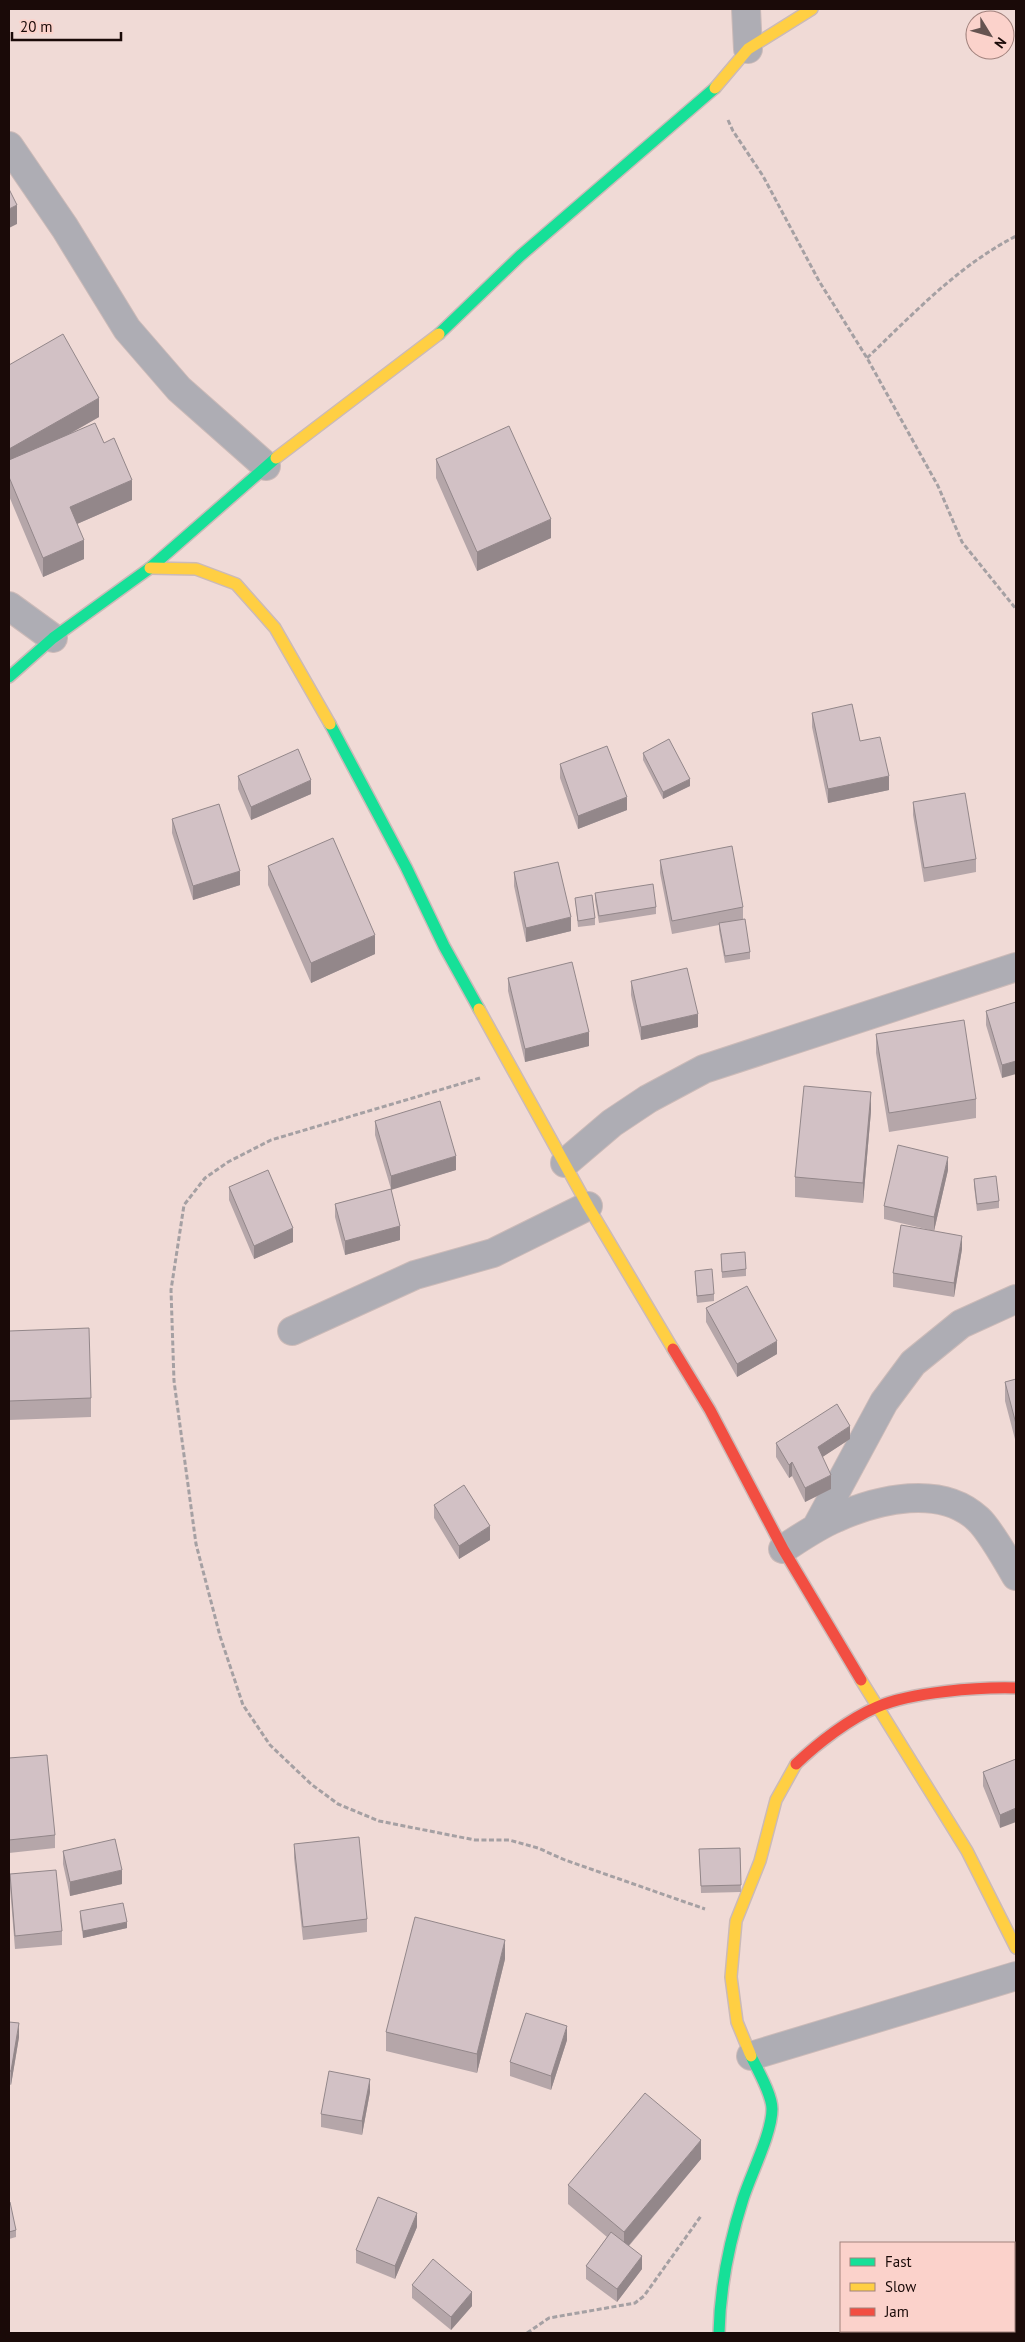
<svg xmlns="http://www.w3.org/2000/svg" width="1025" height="2342" font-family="'PT Sans',sans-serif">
<rect width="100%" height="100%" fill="#f0dad6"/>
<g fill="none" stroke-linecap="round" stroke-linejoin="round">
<defs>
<path id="street" d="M746,9L748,49
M9,146L65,228L127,329L179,389L266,466
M9,606L53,638
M565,1163L612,1123L648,1099L704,1069L1016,967
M292,1331L415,1275L493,1253L588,1206
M816,1528L884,1402L913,1363L961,1324L1016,1299
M783,1549C800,1538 817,1526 836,1518C878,1499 941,1484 978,1519C989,1529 1008,1562 1016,1576
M751,2056L1016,1976"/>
<path id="fast" d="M439,334L520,256L715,88
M9,677L53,638L150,568L276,458
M330,724L406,867L444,946L479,1009
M719,2333C720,2287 729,2243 743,2199C751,2174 772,2133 772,2109C772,2094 757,2069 751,2056"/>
<path id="slow" d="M715,88L748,49L812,9
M276,458L439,334
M150,568L196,569L236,584L275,628L330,724
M479,1009L588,1206L673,1349
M861,1680L967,1851L1016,1948
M751,2056L737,2022L731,1977L736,1921L760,1861L776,1800L796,1764"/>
<path id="jam" d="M673,1349L710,1410L783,1549L861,1680
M796,1764C818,1743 849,1719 877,1707C911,1692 979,1687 1016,1688"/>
</defs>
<!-- street casing -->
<use href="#street" stroke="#cbbab8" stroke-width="30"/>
<!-- fast casing -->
<use href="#fast" stroke="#cbbab8" stroke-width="14"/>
<!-- slow casing -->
<use href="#slow" stroke="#cbbab8" stroke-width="14"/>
<!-- jam casing -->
<use href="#jam" stroke="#cbbab8" stroke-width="14"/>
<!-- path -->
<path stroke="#a5a0a3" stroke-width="3" stroke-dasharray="5 2.5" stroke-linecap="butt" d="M728,120L733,131L763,176L819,281L867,358L938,486L962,542L1016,609
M867,358C914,313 958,266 1016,236
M480,1078L271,1140L228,1162L205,1178L184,1205L171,1290L174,1381L196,1544L220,1636L243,1705L270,1745L311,1784L338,1804L379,1821L475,1840H509L538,1848L565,1860L705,1909
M527,2333L549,2318L635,2303L644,2296L701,2216"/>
<!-- street -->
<use href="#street" stroke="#aeadb4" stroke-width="28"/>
<!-- fast -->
<use href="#fast" stroke="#16e098" stroke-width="11"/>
<!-- slow -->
<use href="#slow" stroke="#ffcf43" stroke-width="11"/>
<!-- jam -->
<use href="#jam" stroke="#f24e42" stroke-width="11"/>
</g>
<!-- wall -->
<path fill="#b5a6a9" d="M9,365L99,417L68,435L104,443L132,500L77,524L84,559L43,577L9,496Z
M436,459L551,538L477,571L436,478Z
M812,713L860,741L889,790L828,803L812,727Z
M643,753L690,786L663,799L643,760Z
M560,764L627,810L578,829L560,778Z
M238,776L311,794L251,820L238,789Z
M913,802L976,859V872L924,882L913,815Z
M172,819L240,885L193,900L172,833Z
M660,860L743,907V919L750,952V959L725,963L719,930V925L672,934L660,873Z
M268,866L375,954L311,983L268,885Z
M514,872L571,931L526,942L514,886Z
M595,893L656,907V914L599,923L595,900Z
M575,898L595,918V925L578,927Z
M508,978L589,1046L525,1062L508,991Z
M631,981L698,1027L641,1040L631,995Z
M1016,1002L1002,1078L986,1025V1011Z
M876,1034L976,1099V1118L889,1132L876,1053Z
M871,1111L863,1203L795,1197V1177Z
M375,1121L456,1170L391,1189L400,1240L345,1255L335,1217V1204L391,1189L375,1135Z
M948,1170L934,1231L884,1219V1206Z
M974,1179L999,1201V1208L977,1211L974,1186Z
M229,1187L293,1242L254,1259L229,1200Z
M962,1249L954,1297L893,1287V1273Z
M721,1254L746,1269V1276L722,1278Z
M695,1271L714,1294V1301L697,1303Z
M706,1308L777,1354L737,1377L706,1322Z
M9,1331L91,1398V1417L9,1420Z
M1016,1379V1443L1005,1401V1382Z
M850,1439L822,1457L831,1489L805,1502L792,1476L789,1478L776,1457V1443Z
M434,1505L490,1540L459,1559L434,1518Z
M9,1758L55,1835V1848L9,1853Z
M1016,1759L1000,1828L983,1786V1772Z
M294,1844L367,1919V1932L303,1940L294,1858Z
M740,1848L741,1892L701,1893L699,1849Z
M63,1851L122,1884L70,1896L63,1864Z
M10,1874L62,1931V1945L15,1949L10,1888Z
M80,1911L127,1928L83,1938L80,1918Z
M505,1959L477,2073L386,2051V2032Z
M9,2022L19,2037L11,2085L9,2084Z
M567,2040L551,2090L510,2076V2062Z
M370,2092L362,2135L321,2127V2114Z
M701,2159L629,2246L642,2269L617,2302L586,2279V2266L607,2237L568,2204V2185Z
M9,2203L16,2230V2237L9,2239Z
M417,2227L395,2279L356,2263V2250Z
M412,2285L472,2306L451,2330L412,2298Z"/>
<!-- shaded-wall -->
<path fill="#93878a" d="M17,205V224L9,228V209Z
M99,398V417L9,468V449Z
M132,480V500L70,527V507Z
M551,519V538L477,571V552Z
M84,540V559L43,577V558Z
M889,776V790L828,803V789Z
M690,779V786L663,799V792Z
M311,780V794L251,820V807Z
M627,797V810L578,829V816Z
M240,871V885L193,900V886Z
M571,917V931L526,942V928Z
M375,935V954L311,983V963Z
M698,1014V1027L641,1040V1027Z
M589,1032V1046L525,1062V1049Z
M1016,1061V1074L1002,1078V1065Z
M871,1092V1111L863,1203V1183Z
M456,1156V1170L391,1190V1176Z
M948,1157V1170L934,1231V1217Z
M400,1226V1240L345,1255V1241Z
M293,1228V1242L254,1259V1246Z
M962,1236V1249L954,1297V1283Z
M777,1341V1354L737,1377V1364Z
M850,1426V1439L818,1460V1447Z
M792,1462V1476L789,1478V1465Z
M831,1475V1489L805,1502V1488Z
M490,1526V1540L459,1559V1546Z
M1016,1808V1822L1000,1828V1815Z
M122,1870V1884L70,1896V1882Z
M127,1922V1928L83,1938V1931Z
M505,1940V1959L477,2073V2054Z
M19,2023V2037L11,2085V2071Z
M567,2026V2040L551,2090V2076Z
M370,2079V2092L362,2135V2121Z
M701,2140V2159L624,2251V2232Z
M417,2213V2227L395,2279V2266Z
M642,2256V2269L617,2302V2289Z
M472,2292V2306L451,2330V2317Z"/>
<!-- building -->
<path fill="#d2c1c5" stroke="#93878a" d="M9,189L17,205L9,209Z
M63,334L99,398L9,449V365Z
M95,423L104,443L114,438L132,480L70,507L84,540L43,558L9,477V460Z
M509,426L551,519L477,552L436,459Z
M852,704L860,741L880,737L889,776L828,789L812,713Z
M669,739L690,779L663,792L643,753Z
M607,746L627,797L578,816L560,764Z
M298,749L311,780L251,807L238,776Z
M965,793L976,859L924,868L913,802Z
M219,804L240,871L193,886L172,819Z
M333,838L375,935L311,963L268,866Z
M732,846L743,907L672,921L660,860Z
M558,862L571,917L526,928L514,872Z
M653,884L656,907L599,916L595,893Z
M592,895L595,918L578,921L575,898Z
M745,919L750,952L725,956L719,923Z
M572,962L589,1032L525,1049L508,978Z
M687,968L698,1014L641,1027L631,981Z
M1016,1002V1061L1002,1065L986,1011Z
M964,1020L976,1099L889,1113L876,1034Z
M804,1086L871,1092L863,1183L795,1177Z
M440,1101L456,1156L391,1176L375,1121Z
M898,1145L948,1157L934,1217L884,1206Z
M268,1170L293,1228L254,1246L229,1187Z
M996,1176L999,1201L977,1204L974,1179Z
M391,1189L400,1226L345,1241L335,1204Z
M901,1225L962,1236L954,1283L893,1273Z
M745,1252L746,1269L722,1272L721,1254Z
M712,1269L714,1294L697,1296L695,1271Z
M747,1286L777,1341L737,1364L706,1308Z
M89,1328L91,1398L9,1401V1331Z
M1016,1379V1424L1005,1382Z
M837,1404L850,1426L818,1447L831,1475L805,1488L792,1462L789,1465L776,1443Z
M464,1485L490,1526L459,1546L434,1505Z
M47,1755L55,1835L9,1840V1758Z
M1016,1759V1808L1000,1815L983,1772Z
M359,1837L367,1919L303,1927L294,1844Z
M115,1839L122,1870L70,1882L63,1851Z
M740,1848L741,1885L701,1886L699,1849Z
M56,1870L62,1931L15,1936L10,1874Z
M123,1903L127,1922L83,1931L80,1911Z
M415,1917L505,1940L477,2054L386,2032Z
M526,2013L567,2026L551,2076L510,2062Z
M9,2022L19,2023L11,2071H9Z
M329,2071L370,2079L362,2121L321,2114Z
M645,2093L701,2140L624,2232L568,2185Z
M378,2197L417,2213L395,2266L356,2250Z
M10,2202L16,2230L9,2232V2203Z
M611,2232L642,2256L617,2289L586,2266Z
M433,2259L472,2292L451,2317L412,2285Z"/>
<!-- border -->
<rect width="1025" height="2342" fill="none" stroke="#1a0a08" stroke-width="20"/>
<!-- legend -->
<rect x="840" y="2242" width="175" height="90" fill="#fbd2cb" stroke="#a1827d"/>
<rect x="850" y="2258" width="25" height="8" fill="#16e098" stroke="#a1827d"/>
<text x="885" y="2267" font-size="15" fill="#1a0a08">Fast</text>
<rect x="850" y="2283" width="25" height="8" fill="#ffcf43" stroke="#a1827d"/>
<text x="885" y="2292" font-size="15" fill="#1a0a08">Slow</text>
<rect x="850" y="2308" width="25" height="8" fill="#f24e42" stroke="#a1827d"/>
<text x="885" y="2317" font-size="15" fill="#1a0a08">Jam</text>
<!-- north arrow -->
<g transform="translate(990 35) rotate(127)"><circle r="24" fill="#fbd2cb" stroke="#a1827d"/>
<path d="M0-4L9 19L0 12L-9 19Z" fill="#655350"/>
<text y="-8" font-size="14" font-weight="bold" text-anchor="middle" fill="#1a0a08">N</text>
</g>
<!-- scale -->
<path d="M12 32v8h109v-8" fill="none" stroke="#1a0a08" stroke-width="2.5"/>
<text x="20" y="32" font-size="15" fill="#1a0a08" stroke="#fbd2cb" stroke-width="4" paint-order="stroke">20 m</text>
</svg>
